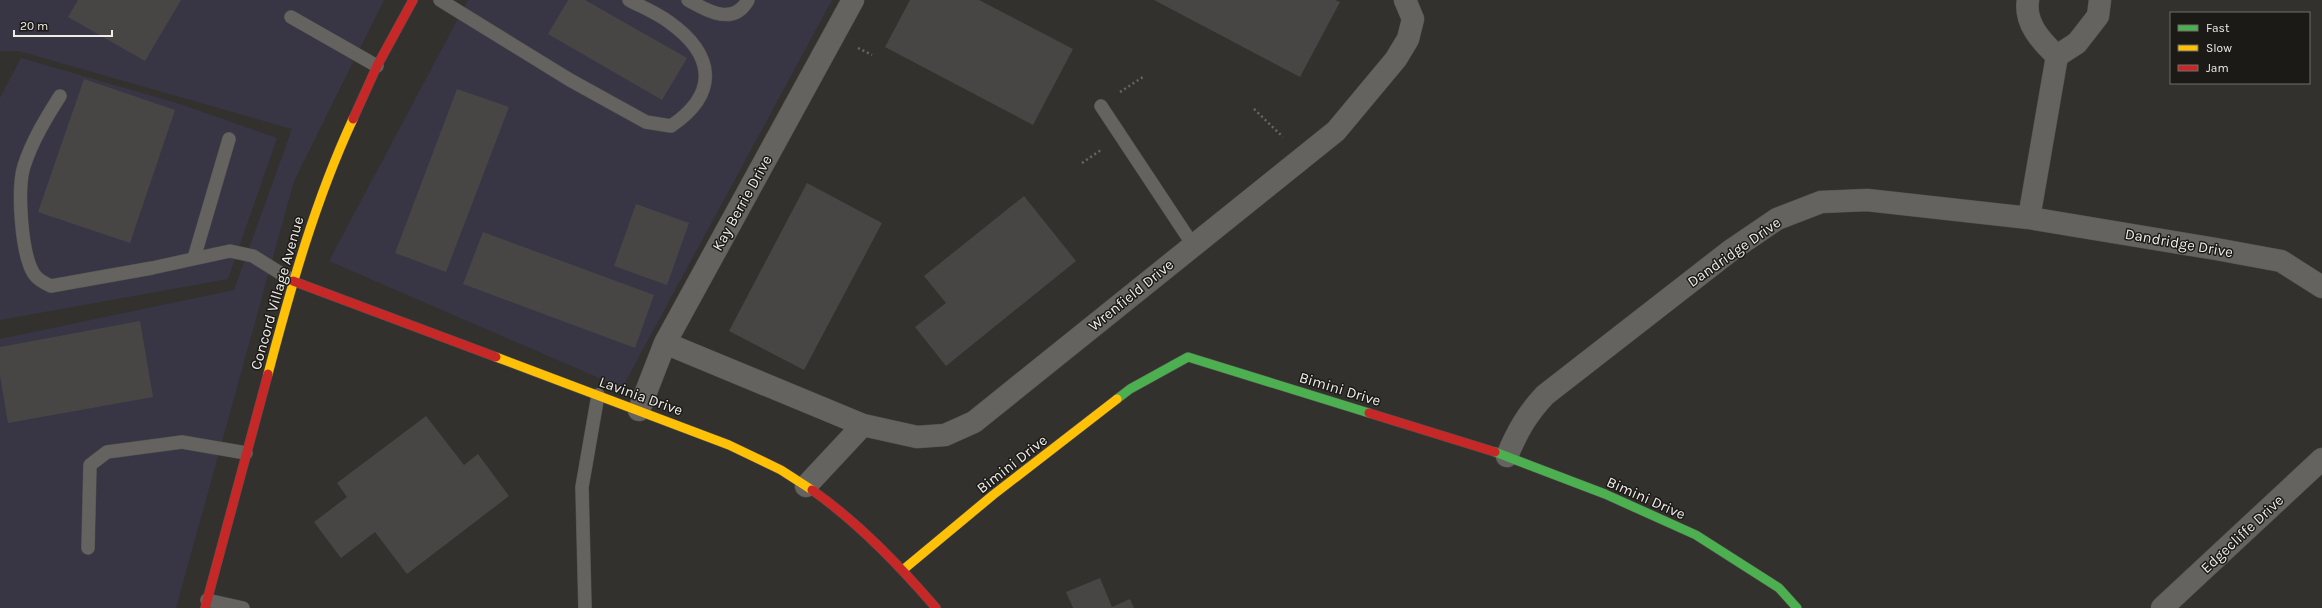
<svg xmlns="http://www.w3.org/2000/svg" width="2322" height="608" font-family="Karla,sans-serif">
<rect width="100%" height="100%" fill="#33312e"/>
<!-- commercial -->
<path fill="#383645" d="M0,0H384L294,181L176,608H0V339L234,290L292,129L19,51H0Z
M468,0H832L622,388L329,261Z
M21,58L180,104L277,138L228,279L0,320V98Z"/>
<!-- building -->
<path fill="#484644" d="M78,0H181L145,61L68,17Z
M568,0H585L687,58L662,100L548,34Z
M910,0H979L1073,49L1033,125L885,47Z
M1154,0H1335L1340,2L1300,77Z
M84,79L175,110L130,243L38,212Z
M457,89L509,107L446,272L395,253Z
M807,183L882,223L804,370L729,331Z
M1024,196L1076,261L946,366L915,327L946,303L924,276Z
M636,204L689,223L667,285L614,266Z
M483,232L654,295L635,348L463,284Z
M140,321L153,397L8,423L0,375V347Z
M426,416L464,465L478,454L509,496L407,574L375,532L341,558L314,522L347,497L337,483Z
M1100,578L1112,607L1130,599L1134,608H1073L1066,592Z"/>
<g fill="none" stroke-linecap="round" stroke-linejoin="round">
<defs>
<path id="lane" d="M440,0L570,80L646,122L671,126C720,93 714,54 669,22C657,13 642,7 629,0
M688,0C706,10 733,27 748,0
M291,17L377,66
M60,96C46,118 32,141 24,166C17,188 21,254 34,274C38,280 44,283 51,286L152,268L230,251L253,256L293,281
M1101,106L1193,245
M194,258L229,139
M88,548L90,465L107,452L182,442L246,453
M207,600L243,608
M585,608L582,487L598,395"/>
<path id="street" d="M2028,0C2024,23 2041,41 2057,56
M2029,218L2057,56L2077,43L2098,16L2100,0
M665,343L863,425
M639,410L665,343L853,0
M1507,456C1517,432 1527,414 1545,395L1730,251L1777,219L1821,202L1867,200L2029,218L2216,249L2281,261L2322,287
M806,486L863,425L917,437L945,435L974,422L1336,131L1396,59L1408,39L1413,19L1405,0
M2162,608L2322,459"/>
<path id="fast" d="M1117,399L1130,389L1188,357L1369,413
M1495,452L1605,494L1696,535L1779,588L1797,608"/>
<path id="slow" d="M496,357L729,445L781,470L812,490
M268,374C291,287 315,201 353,119
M904,569L993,495L1117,399"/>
<path id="jam" d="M353,119L377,66L413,0
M293,281L496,357
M1369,413L1495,452
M812,490C859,523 899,565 936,608
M205,608L268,374"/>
</defs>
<!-- lane casing -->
<use href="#lane" stroke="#52504d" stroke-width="14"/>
<!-- street casing -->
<use href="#street" stroke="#52504d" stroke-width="23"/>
<!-- fast casing -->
<use href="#fast" stroke="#52504d" stroke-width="10"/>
<!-- slow casing -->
<use href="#slow" stroke="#52504d" stroke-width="10"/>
<!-- jam casing -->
<use href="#jam" stroke="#52504d" stroke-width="10"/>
<!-- path -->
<path stroke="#686664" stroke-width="2.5" stroke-dasharray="2 3" stroke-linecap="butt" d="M858,48L872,55
M1120,92L1143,77
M1254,109L1283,137
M1082,163L1101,150"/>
<!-- lane -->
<use href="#lane" stroke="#656360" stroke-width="13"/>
<!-- street -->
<use href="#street" stroke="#656360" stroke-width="22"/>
<!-- fast -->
<use href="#fast" stroke="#4caf50" stroke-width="9"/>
<!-- slow -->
<use href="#slow" stroke="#ffc107" stroke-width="9"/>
<!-- jam -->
<use href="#jam" stroke="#c62828" stroke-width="9"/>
</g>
<g text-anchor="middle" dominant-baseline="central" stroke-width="3" stroke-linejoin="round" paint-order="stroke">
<!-- street labels -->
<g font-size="15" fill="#efece8" stroke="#1c1a17">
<text transform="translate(742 203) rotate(-61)">Kay Berrie Drive</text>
<text transform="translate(2179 243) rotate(10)">Dandridge Drive</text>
<text transform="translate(1734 252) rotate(-35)">Dandridge Drive</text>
<text transform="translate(277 293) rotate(-74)">Concord Village Avenue</text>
<text transform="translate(1131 295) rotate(-39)">Wrenfield Drive</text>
<text transform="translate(1340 389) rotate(17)">Bimini Drive</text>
<text transform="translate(641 396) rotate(20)">Lavinia Drive</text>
<text transform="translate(1012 464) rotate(-38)">Bimini Drive</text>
<text transform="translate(1646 498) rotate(24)">Bimini Drive</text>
<text transform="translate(2242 534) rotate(-43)">Edgecliffe Drive</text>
</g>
</g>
<!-- legend -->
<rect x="2170" y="12" width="140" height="72" fill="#1c1a17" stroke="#706e6b"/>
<rect x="2178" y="25" width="20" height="6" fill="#4caf50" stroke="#706e6b"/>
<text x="2206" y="32" font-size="12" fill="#efece8">Fast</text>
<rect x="2178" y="45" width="20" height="6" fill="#ffc107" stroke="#706e6b"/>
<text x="2206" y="52" font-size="12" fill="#efece8">Slow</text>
<rect x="2178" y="65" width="20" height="6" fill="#c62828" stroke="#706e6b"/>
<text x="2206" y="72" font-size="12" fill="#efece8">Jam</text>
<!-- scale -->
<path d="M14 30v6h98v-6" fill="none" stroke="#efece8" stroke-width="2"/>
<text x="20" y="30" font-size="12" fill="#efece8" stroke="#1c1a17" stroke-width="3" paint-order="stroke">20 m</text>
</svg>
